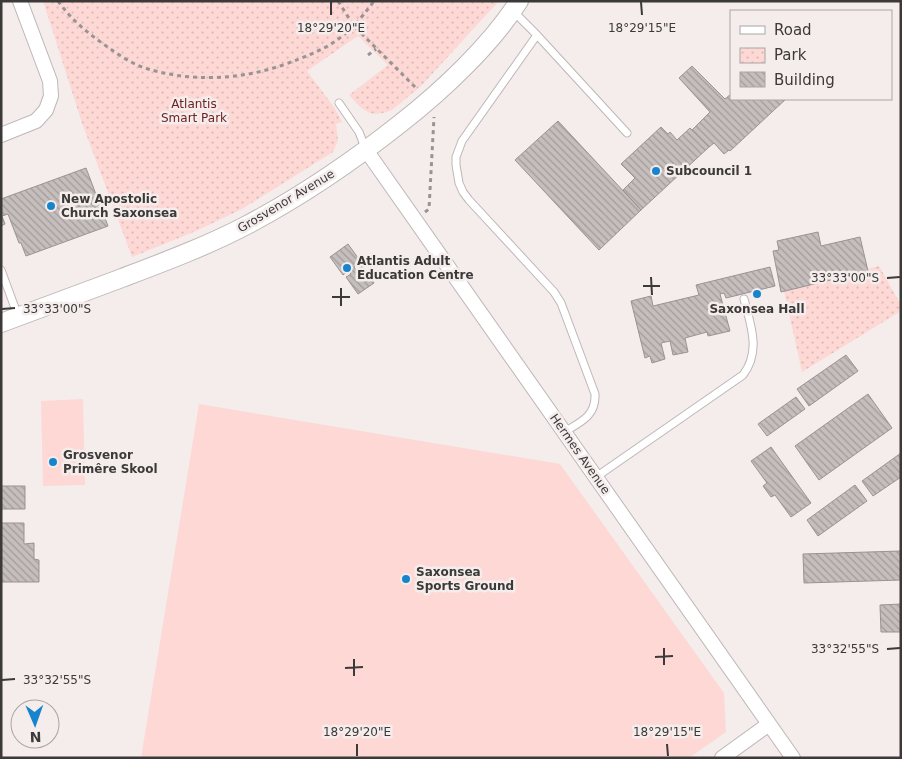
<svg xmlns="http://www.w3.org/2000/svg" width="902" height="759" font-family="'DejaVu Sans',sans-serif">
<defs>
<pattern id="park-dots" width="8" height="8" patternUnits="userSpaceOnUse" patternTransform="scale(1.25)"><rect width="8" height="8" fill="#fdd8d5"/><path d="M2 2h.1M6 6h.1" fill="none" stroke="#dabab8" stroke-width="1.8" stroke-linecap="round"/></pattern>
<pattern id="building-back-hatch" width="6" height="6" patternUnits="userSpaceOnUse" patternTransform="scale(1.25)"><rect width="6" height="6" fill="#c5bebd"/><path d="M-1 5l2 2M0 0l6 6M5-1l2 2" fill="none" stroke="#a19b9b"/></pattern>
</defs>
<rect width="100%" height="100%" fill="#f4edec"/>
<!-- green -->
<path fill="#fdd8d5" d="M83,399L85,485L43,486L41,401Z
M199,404L560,464L724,693L726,732L689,758H141Z"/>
<!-- park -->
<path fill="url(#park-dots)" d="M43,1H499L421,86L392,110C370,119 363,111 349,95L388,65L358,36L307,71L334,107L342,122L336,124L338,140L333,152L242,209L196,231L132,257L82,123Z
M879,266L901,305V311L802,372L784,291L867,271V269Z"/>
<!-- building -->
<path fill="url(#building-back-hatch)" stroke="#999392" d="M692,66L725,99L731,94V99H786L730,151L729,150L724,154L714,143L709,147L692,130L710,112L679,78Z
M558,121L641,210L599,250L515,160Z
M661,127L668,134L670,132L677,140L690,128L709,147L641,210L623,190L635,178L621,164Z
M86,168L108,226L26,256L21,243H19L8,214L2,216L5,224L1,226V199Z
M818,232L821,246L860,237L868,271L781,292L773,251L779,250L777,241Z
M348,244L361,262L354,267L356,270L362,266L374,283L358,294L346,277L351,274L348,271L343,275L330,257Z
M770,267L775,286L726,298L724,293L720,294L730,331L708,336L707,332L685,338L688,352L673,355L670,341L661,343L665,359L652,363L650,356L645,358L631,301L651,296L653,306L699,295L696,285Z
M846,355L858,371L809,406L797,389Z
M868,394L892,428L819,480L795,446Z
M796,397L805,409L767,436L758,424Z
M771,447L811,503L791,517L775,495L771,497L763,486L767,483L751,461Z
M901,453V477L873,496L862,481Z
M855,485L867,501L818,536L807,520Z
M1,486H25V509H1Z
M1,523H24V544L34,543V559L39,560V582H1Z
M901,551V580L804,583L803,554Z
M901,604V632H881L880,605Z"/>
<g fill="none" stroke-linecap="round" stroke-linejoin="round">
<defs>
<path id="service" d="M513,11L537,35L462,141L456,157V165L459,183L463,192L469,200L554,292L561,303L595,394C596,416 581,422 564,432
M537,35L627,133
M339,103L359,132L366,150
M1,270L18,316
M596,477L743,375C761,351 751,326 744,299"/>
<path id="minor" d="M1,135L36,121L46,110L51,96L50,81L20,1
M366,150L793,758
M722,758L769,724"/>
<path id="tertiary" d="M1,323C41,308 82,293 122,278C164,262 207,246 247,225C302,196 353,161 401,123C442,91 491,45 519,1"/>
</defs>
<!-- service casing -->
<use href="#service" stroke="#beb7b7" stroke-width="9"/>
<!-- minor casing -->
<use href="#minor" stroke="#beb7b7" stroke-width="16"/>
<!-- tertiary casing -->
<use href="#tertiary" stroke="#beb7b7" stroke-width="20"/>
<!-- path -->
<path stroke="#999494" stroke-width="3" stroke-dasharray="4 4" stroke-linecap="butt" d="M58,1C70,18 85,31 102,43C116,53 131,64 148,69C192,82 239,80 283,65C327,49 345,41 374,1
M338,1L354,26L417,89
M368,55L376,49
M425,212L429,209L434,117"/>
<!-- service -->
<use href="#service" stroke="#fff" stroke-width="7"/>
<!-- minor -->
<use href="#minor" stroke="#fff" stroke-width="14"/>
<!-- tertiary -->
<use href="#tertiary" stroke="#fff" stroke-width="18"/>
</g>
<!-- ticks -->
<path fill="none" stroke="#3c3939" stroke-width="2" d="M331,2V15M641,2L642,15M651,277L652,295M887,278L900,277M643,286H660M341,288V306M332,297H350M2,309L15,308M664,648V665M887,649L900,648M655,657L673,656M354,659V676M345,668L363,667M2,680L15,679M357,744V756M667,744L668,756"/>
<!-- markers -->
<g fill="#1884cd" stroke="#f4edec" stroke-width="2">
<circle cx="656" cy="171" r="5"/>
<circle cx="51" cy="206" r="5"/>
<circle cx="347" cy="268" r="5"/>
<circle cx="757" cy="294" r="5"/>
<circle cx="53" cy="462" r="5"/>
<circle cx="406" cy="579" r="5"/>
</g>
<g text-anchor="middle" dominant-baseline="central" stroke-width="5" stroke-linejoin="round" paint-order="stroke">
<!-- park labels -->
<g font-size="12" fill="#702122" stroke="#f4edec">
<text x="194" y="104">Atlantis<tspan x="194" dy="14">Smart Park</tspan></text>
</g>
<!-- poi labels -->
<g font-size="12" font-weight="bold" fill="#3c3939" stroke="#f4edec" text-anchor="start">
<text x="666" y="171">Subcouncil 1</text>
<text x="61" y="199">New Apostolic<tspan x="61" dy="14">Church Saxonsea</tspan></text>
<text x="357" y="261">Atlantis Adult<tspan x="357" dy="14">Education Centre</tspan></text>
<text x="757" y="309" text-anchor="middle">Saxonsea Hall</text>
<text x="63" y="455">Grosvenor<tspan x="63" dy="14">Primêre Skool</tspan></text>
<text x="416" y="572">Saxonsea<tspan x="416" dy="14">Sports Ground</tspan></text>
</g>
<!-- street labels -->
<g font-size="12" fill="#3c3939" stroke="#f4edec">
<text transform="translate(286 201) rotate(-31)">Grosvenor Avenue</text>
<text transform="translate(580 454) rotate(55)">Hermes Avenue</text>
</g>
</g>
<g font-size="12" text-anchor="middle" fill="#3c3939" stroke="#f4edec" stroke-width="5" stroke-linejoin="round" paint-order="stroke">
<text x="331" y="32">18°29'20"E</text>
<text x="642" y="32">18°29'15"E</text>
<text x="845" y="282">33°33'00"S</text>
<text x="57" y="313">33°33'00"S</text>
<text x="845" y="653">33°32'55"S</text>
<text x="57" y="684">33°32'55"S</text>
<text x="357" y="736">18°29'20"E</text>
<text x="667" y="736">18°29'15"E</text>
</g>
<!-- border -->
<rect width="902" height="759" fill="none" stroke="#3c3939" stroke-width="5"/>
<!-- legend -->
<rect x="730" y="10" width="162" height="90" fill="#f4edec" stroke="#aaa5a4"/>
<rect x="740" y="26" width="25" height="8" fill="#ffffff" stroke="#aaa5a4"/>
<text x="774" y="35" font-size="15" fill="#3c3939">Road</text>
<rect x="740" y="48" width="25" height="15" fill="url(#park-dots)" stroke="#aaa5a4"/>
<text x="774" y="60" font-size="15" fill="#3c3939">Park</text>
<rect x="740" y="72" width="25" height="15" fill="url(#building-back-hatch)" stroke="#aaa5a4"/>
<text x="774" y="85" font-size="15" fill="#3c3939">Building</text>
<!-- north arrow -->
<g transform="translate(35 724) rotate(178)"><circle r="24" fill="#f4edec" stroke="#aaa5a4"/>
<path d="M0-4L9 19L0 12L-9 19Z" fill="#1884cd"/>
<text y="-8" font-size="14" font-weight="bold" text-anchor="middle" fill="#3c3939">N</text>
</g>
</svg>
